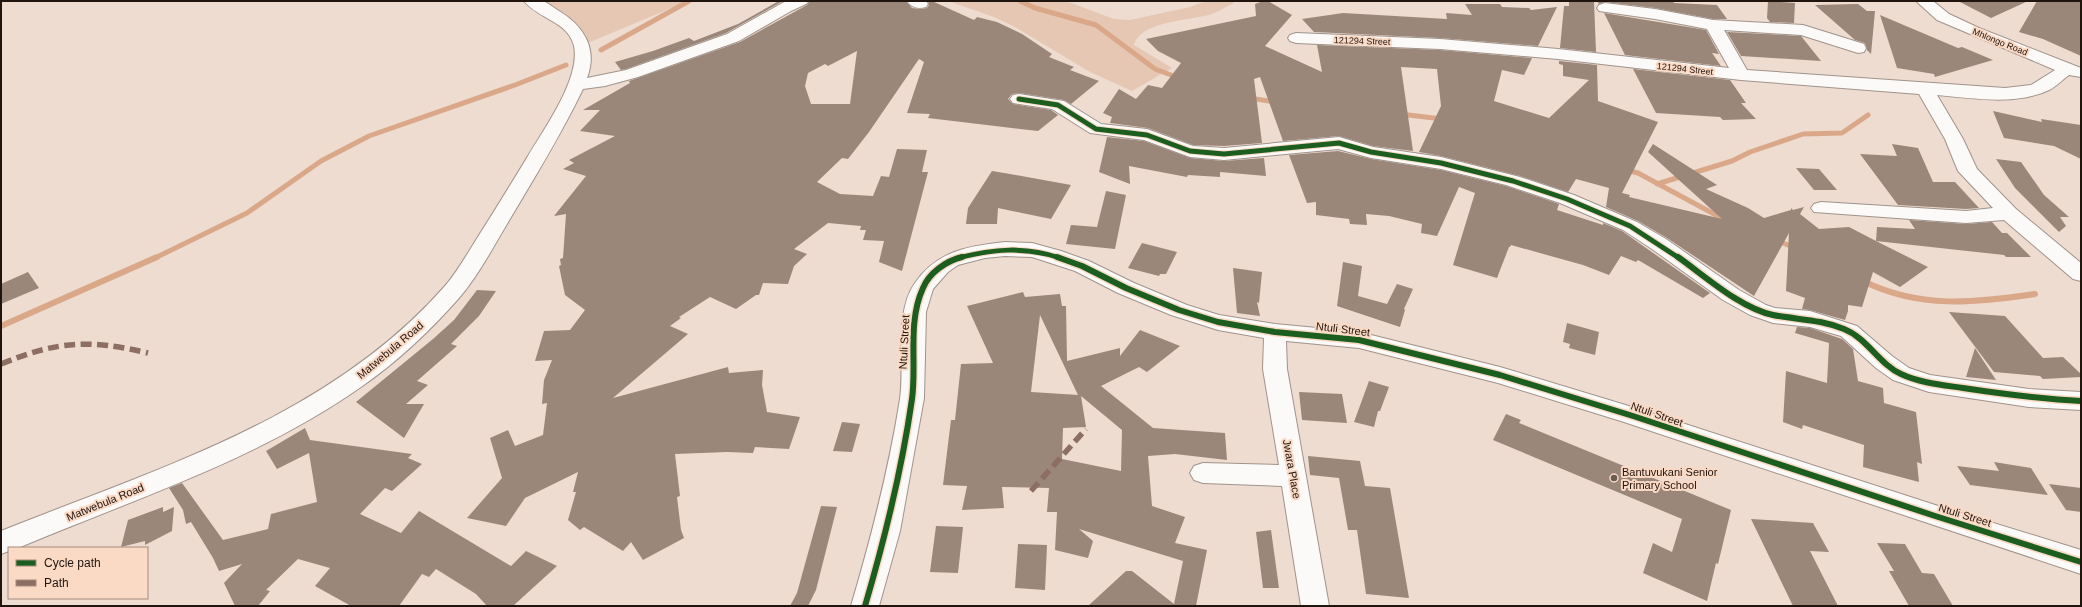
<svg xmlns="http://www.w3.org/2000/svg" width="2082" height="607" font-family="Arial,sans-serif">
<rect width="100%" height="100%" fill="#eedcd1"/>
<!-- green -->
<path fill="#e6c7b4" d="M533,1H688L583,45Z
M948,1H1066L1114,19L1130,20L1190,7L1206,1H1232L1234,3C1227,6 1220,11 1212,14C1191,21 1141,20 1134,45L1172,68L1132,91L1090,72L1013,26L994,17Z"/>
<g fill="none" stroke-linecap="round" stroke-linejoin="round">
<!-- stream-far1 -->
<path stroke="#daa888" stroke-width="5" d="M1020,1L1035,8L1096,25L1155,69L1179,78
M601,50L689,1
M1249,98L1276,102
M1400,114L1442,119
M1626,170L1638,173L1727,221
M1657,184L1732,161L1750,152L1803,134L1842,133L1868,115
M1776,240L1795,248
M155,258L247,213L321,161L369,136L515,85L566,65"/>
<!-- stream -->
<path stroke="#daa888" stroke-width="6" d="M1863,281C1920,309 1974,303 2035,294
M1,326L157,257"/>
</g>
<!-- building -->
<path fill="#9a877a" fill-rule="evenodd" d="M779,1H783L726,33L626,69L621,70L615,62L653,51L689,38L694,41L738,24Z
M810,1H906L912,8L920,9L927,8L929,5L928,1H932L974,20L977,17L997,22L1022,34L1052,54L1049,57L1074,67L1070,70L1099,81L1071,104L1064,100L1019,93L1012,94L1008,99L1013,104L1051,110L1058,115L1038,131L928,118L930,114L907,113L924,62L919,59L869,132L848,159L842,158L817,182L840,194L873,196L881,176L889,177L897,149L927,150L922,172H928L902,271L879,262L884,241L863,240L866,230H860L861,226L828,223L794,249L807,254L794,266L788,284L763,283L759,295H756L736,309L710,297L679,317L681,318L670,326L688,334L613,398L728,367L729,373L763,370L762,385L767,412L800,417L789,449L755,447L753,453L727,452L675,454L680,496L677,497L681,530L684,538L643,560L631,542L623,551L584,527L580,530L568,520L576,492H573L578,472L525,498L506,526L467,518L502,478L490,438L508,430L515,446L543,435L547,403L542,404L544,380L552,360L535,361L544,331L570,330L585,310L565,295L559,266L561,265L560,259L563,258L566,214L554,216L586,176L563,169L574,163L569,160L615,136L580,131L600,110H583L630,83L629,81L740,42L807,5ZM857,51L850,104H811L805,86L808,73L825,64L828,66Z
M1263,1H1268L1292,15L1265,46L1322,72L1317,45L1440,50L1532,58L1524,75L1502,70L1494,101L1549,118L1589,80L1563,76V65L1559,64V61L1597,65L1598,101L1658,122L1622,193L1630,195L1629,197L1722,219L1648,152L1653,144L1717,185L1706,189L1748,208L1764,218L1791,210V208L1793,210L1804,207L1800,214L1819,229L1849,227L1876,241L1877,227L1915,229L1909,220L1966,224L1992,222L2002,233H2007L2031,257H2006L2004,255L1876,241L1928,267L1900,287L1873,272L1862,307L1848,305V311L1845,320L1810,310L1802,309L1805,298L1786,291L1789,233L1754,296L1667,238L1638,221L1606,207L1609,188L1576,179L1568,192L1520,176L1441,156L1419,152L1441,106L1437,69L1401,67L1413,151L1373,146L1339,136L1283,141L1260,77L1254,79L1262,143L1224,146L1193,145L1148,128L1110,123L1112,117L1103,113L1119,89L1136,99L1148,85L1162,88L1181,63L1158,51L1146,39L1256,16L1255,4Z
M1569,1H1594L1596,52L1560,48L1564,6H1569Z
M1597,1H1673L1674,3L1717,5L1727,19H1713L1655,8L1605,2L1599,4Z
M1768,1L1795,3L1794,23L1770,22L1767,18Z
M1958,1H2028L1991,18Z
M2037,1H2081V56L2043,39L2019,32Z
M1465,4H1500L1502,7L1529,8L1531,10L1557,7L1538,46L1440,38L1314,32L1302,19L1343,13L1447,19L1446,13L1472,15Z
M1858,4L1867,11H1875L1871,54L1867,50L1865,43L1855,40L1815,5Z
M1604,13L1706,30L1719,54L1712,53L1721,66L1625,55Z
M1880,15L1958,48L1962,47L1993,60L1935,77L1934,74L1897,68Z
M1727,32L1801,36L1821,61L1741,56Z
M1633,69L1730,80L1746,103H1741L1756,119L1723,120L1720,117L1656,113Z
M1993,111L2042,122L2041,119L2081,125V159L2054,146L2004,138Z
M1107,137L1144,141L1190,158L1224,161L1264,158L1266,176L1220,172V177L1188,175L1187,177L1129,166L1130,184L1099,172Z
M1892,144L1918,148L1933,182H1955L1979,208L1966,209L1898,205L1860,154L1897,156Z
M1338,151L1371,159L1441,170L1506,186L1559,204L1557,210L1603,225V223L1622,231L1710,293L1703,298L1638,260L1636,262L1621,256L1609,275L1583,265L1511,245L1510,247H1509L1497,278L1453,265L1475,193L1459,187L1437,236L1421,233L1422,224L1389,216L1366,214L1367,225L1350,224L1349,219L1316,215V202L1307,203L1289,155Z
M1996,159L2021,162L2044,195L2069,217H2060L2066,226L2059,232L2015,188Z
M1796,168L1819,169L1837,190H1814Z
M992,171L1010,174L1071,185L1051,219L998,208L997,224H966L968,208Z
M1106,191L1126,195L1115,249L1066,244L1071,225L1097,227Z
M1142,243L1177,252L1166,274H1160L1159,276L1128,268Z
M1343,262L1362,266L1358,296L1387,304L1397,284L1413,289L1404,309L1405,310L1400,327L1337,306Z
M1233,268L1262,272L1259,303L1257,302L1260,316L1237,313Z
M28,272L39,288L1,304V284Z
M477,290L496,291L479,316L451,344L457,346L417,381L428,385L406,404H424L404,438L356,402L433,339L454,320Z
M1023,292L1025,297L1060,294L1062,306H1066L1067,361L1120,348V356L1140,330L1180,346L1147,372L1139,367L1101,386L1153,428L1225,433L1227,460L1175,454L1148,456L1152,506L1185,517L1175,543L1207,550L1196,606H1088L1126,571H1132L1174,604L1183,561L1079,529L1093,541L1088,558L1055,550L1057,512H1047L1049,488L1002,487L1004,508L962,510L967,486L943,485L951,420H955L961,364L993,363L967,306ZM1040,315L1078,395H1079L1031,392ZM1081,396L1122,430L1121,471L1062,459L1063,428L1086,427Z
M1949,312L2005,316L2043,358L2063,357L2081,374V377L2043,379L2040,376L1994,372Z
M1567,323L1599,332L1595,355L1569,348L1570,344L1563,342Z
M1797,327L1810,328L1842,339L1853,349L1858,381L1883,388L1884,403L1916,412L1922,464L1917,462L1919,482L1863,467L1864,445L1803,425L1802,429L1783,422L1786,371L1827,383L1829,343L1795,333Z
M1975,348L1996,380L1966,377Z
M1369,381L1389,387L1380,411H1378L1374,427L1354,422Z
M1299,392L1342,394L1347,423L1302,420Z
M1506,414L1521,420L1519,423L1731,510L1718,564L1716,563L1707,601L1643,573L1653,543L1672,552L1682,519L1493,440Z
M842,422L860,424L852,452L833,451Z
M305,428L310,440L412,454L408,458L422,464L392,491L385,488L360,514L401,533L419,511L511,566L526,551L557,566L513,606H487L476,594L436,569L429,577L422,574L399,606H351L315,586L330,568L298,559L266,590L270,591L258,606H235L224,583L242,564L219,571L213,558L191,522L186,524L183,510L169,488L182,483L223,540L268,529L271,514L317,502L309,453L277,469L266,451Z
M1308,456L1360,461L1365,486L1390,488L1409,598L1366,594L1357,530H1348L1339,478L1310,475Z
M1994,462L2031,468L2048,495L1970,485L1957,466L1999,471Z
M2049,484L2081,488V512L2066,510Z
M821,506L837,507L816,590L808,606H790L797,593Z
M163,507V512L174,507L172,531L145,545V541L121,547L128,520Z
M1751,519L1813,523L1829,552L1810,551L1838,606H1793Z
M936,526L963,527L958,573L930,572Z
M1271,530L1279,588H1263L1256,532Z
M1877,543L1905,544L1922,573L1934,574L1953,606H1909L1889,571H1894Z
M1018,544L1047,545L1045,590L1015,588Z"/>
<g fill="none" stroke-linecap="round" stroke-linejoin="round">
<defs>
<path id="minor" d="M524,1C530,1 538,0 543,1C548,3 554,8 559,11C584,26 598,49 587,78L626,70L727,34L786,1H809L806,4L791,11L739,41L638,77L605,86L583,89C561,135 533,180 507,224C492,249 478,276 459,298C430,331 397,362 361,387C257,460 134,499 18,548H9V551L1,554V531C158,468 329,418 445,286C457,272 466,256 476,240C494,212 511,184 528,156C544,129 581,78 574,46C568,21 538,19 524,1Z
M907,1H926L928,4L926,7C918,9 912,8 907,1Z
M1916,1H1933L1949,14L1979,28L2081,68V77L2069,75C2062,80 2056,87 2049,90C2016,106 1972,98 1937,95L1963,139L1977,169L2016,209L2081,263V281L2073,279L2004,220L1966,223L1814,212L1811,208L1814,204L1821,202L1966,211L1993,208L1958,171L1945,139L1919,94L1741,80L1558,59L1440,49L1296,43L1290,41L1288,38L1290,35L1296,33L1440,39L1558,49L1729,68L1707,29L1655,19L1599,11L1597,8L1599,5L1605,3L1655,9L1713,20L1803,25L1864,44L1866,48L1864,52L1858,53L1801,35L1724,30L1747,70L2005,88L2031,85L2055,70L1937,20Z
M1019,94L1064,101L1101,124L1147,129L1193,146L1224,148L1339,137L1373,147L1441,157L1520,177L1574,195L1637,222L1666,239L1739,290L1766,305L1775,308L1810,311L1857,326L1892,356L1909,368L1930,375L2029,389L2081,392V410L2029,407L1929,392L1893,380L1876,368L1841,336L1810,327L1773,323L1750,315L1723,300L1652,249L1623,230L1560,203L1506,185L1441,169L1371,158L1338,149L1224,160L1190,157L1144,140L1090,133L1052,109L1013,103L1010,99L1013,95Z
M1005,242L1032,243L1061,251L1089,261L1134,283L1187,305L1219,315L1275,324L1359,332L1500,367L1642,410L1932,504L2081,550V574L1624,422L1498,383L1359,348L1286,341L1287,369L1329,606H1301L1282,486L1203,483L1194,480L1190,473L1194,466L1203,463L1279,465L1263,369L1264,338L1218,330L1171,315L1118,293L1075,271L1032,257L1005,256L985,258L958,265L948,272L933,289L926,312L924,398L900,531L879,606H851C871,538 889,469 900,399C905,365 894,312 915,283C937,251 968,246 1005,242Z"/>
</defs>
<!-- minor casing -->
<use href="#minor" stroke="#a0938b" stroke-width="2"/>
<!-- minor -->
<use href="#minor" fill="#fcfaf8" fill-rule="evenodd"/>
<!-- quiet -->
<path stroke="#8d6e63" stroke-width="5.5" stroke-dasharray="11 5.5" stroke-linecap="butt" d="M1,364C57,341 89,339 148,353
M1031,491L1086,429"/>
<defs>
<path id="cycleway-far1" d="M1019,99L1058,105L1096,129L1147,135L1190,151L1224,154L1339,143L1371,152L1441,163L1513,181L1567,199L1630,226L1679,258
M958,258C993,249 1025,246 1060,258"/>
<path id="cycleway" d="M1057,257L1082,266L1126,288L1179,310L1218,322L1275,332L1359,340L1500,375L1633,416L1932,515L2081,562
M1678,257C1705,276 1740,308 1773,315C1799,320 1819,319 1844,329C1867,338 1879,364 1901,374C1920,383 1943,385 1963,388C2003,394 2041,399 2081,401
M865,606C885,538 902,469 912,399C917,363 907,323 923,288C929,273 946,261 962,257"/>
</defs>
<!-- cycleway-far1 casing -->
<use href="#cycleway-far1" stroke="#fad9c5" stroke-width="7"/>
<!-- cycleway casing -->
<use href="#cycleway" stroke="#fad9c5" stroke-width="9"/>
<!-- cycleway-far1 -->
<use href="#cycleway-far1" stroke="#1b5e20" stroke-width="5"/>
<!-- cycleway -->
<use href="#cycleway" stroke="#1b5e20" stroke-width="6"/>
</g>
<!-- markers -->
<circle fill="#685b52" stroke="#fad9c5" stroke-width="1.5" cx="1614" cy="478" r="4"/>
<g text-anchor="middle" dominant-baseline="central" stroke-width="4" stroke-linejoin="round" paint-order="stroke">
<!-- far-street labels -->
<g font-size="9" fill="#20150e" stroke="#fad9c5">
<text transform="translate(1362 41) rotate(2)">121294 Street</text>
<text transform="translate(2000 42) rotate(22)">Mhlongo Road</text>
<text transform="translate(1685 69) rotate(6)">121294 Street</text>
</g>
<!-- street labels -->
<g font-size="11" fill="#20150e" stroke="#fad9c5">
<text transform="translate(1343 329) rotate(7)">Ntuli Street</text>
<text transform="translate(904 342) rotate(-87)">Ntuli Street</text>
<text transform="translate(390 350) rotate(-40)">Matwebula Road</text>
<text transform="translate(1657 414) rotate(19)">Ntuli Street</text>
<text transform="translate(1292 469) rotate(80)">Jwara Place</text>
<text transform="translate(105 502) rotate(-22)">Matwebula Road</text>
<text transform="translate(1965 515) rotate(17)">Ntuli Street</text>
</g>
<!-- poi labels -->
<g font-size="11" fill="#20150e" stroke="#fad9c5" text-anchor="start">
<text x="1622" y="472">Bantuvukani Senior<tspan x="1622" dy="13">Primary School</tspan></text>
</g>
</g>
<!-- border -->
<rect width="2082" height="607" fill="none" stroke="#20150e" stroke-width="4"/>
<!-- legend -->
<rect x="8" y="547" width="140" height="52" fill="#fad9c5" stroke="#a38b7c"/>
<rect x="16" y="560" width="20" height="6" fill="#1b5e20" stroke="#a38b7c"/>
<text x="44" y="567" font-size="12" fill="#20150e">Cycle path</text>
<rect x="16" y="580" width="20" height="6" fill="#8d6e63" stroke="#a38b7c"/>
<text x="44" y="587" font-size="12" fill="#20150e">Path</text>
</svg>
